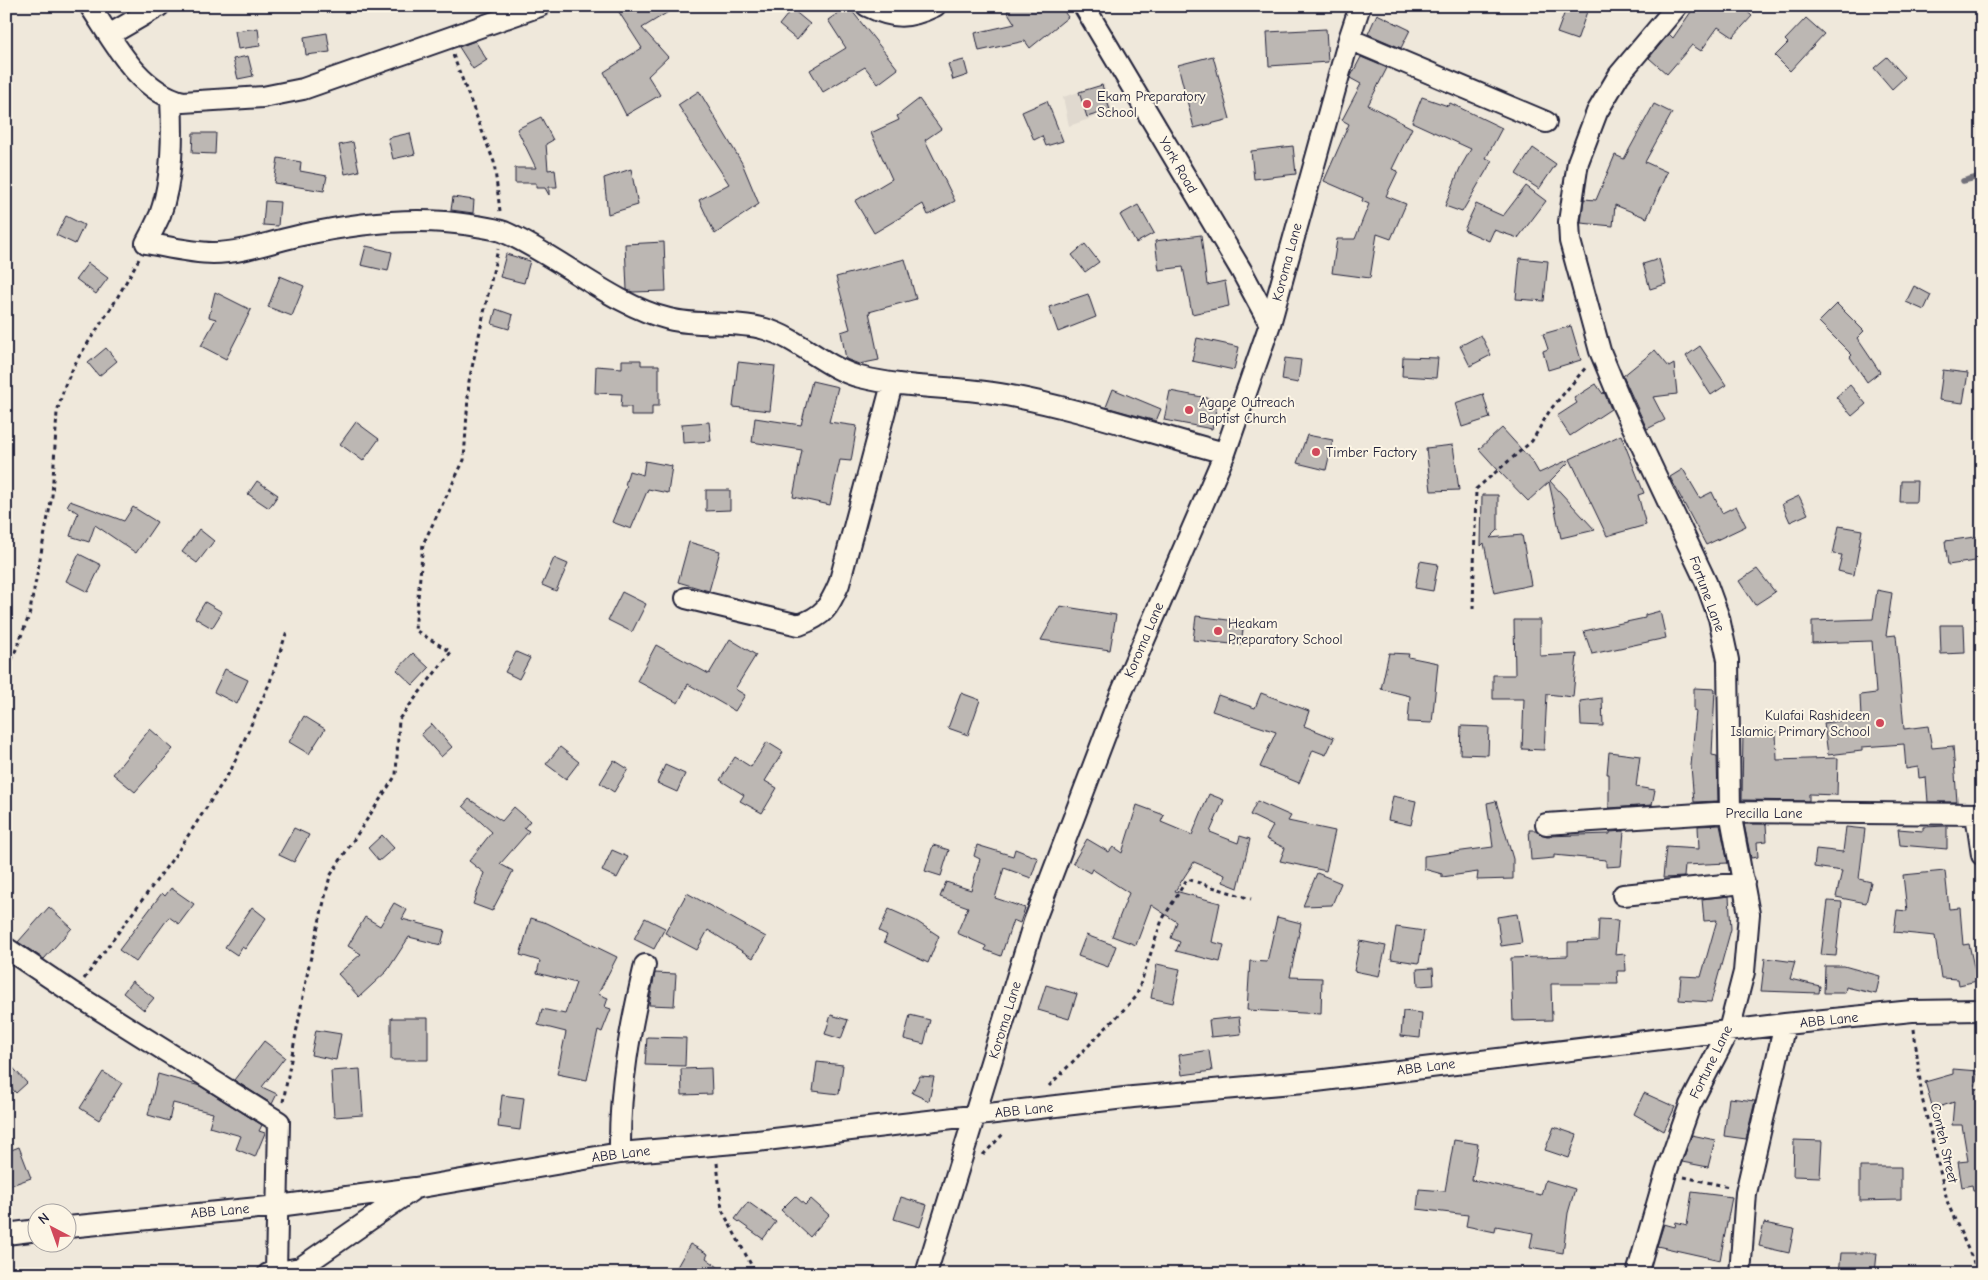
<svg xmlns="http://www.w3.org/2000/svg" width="1988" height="1280" font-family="'Comic Neue',sans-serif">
<rect width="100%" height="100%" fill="#efe8db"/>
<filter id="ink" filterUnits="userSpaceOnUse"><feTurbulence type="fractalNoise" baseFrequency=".02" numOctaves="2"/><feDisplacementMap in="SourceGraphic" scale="10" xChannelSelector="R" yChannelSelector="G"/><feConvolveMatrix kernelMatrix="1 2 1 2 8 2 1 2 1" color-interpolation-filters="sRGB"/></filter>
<g filter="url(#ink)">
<!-- built -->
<path fill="#e0d9cf" d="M1104,84L1112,111L1069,126L1063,97Z"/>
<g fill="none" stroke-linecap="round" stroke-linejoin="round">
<!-- stream -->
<path stroke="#716f79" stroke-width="5.5" d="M1963,181L1982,176"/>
</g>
<!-- building -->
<path fill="#bcb7b3" stroke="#22223b" d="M615,6H678L642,28L668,57L648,76L660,95L626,115L604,72L642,48Z
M848,6L898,69L878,84L865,67L823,92L810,70L846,48L828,20Z
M1016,6H1060L1068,17L1030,48L1025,41L979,51L975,33L1015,24L1007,11Z
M1567,6H1589L1577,40L1557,33Z
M1695,6H1741L1752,16L1733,37L1718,27L1701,51L1692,45L1667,74L1649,58L1669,34L1673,38Z
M792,9L810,24L797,40L779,25Z
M1377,14L1410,30L1401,48L1368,34Z
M1806,18L1824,34L1790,71L1775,56L1788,43L1785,40Z
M258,28L260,46L238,49L235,31Z
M1326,29L1328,62L1269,66L1267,32Z
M327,33L330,52L306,55L304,37Z
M475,41L487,60L473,69L459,47Z
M248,56L253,76L238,79L233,59Z
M1213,56L1230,119L1194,128L1178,65Z
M1361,57L1387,68L1368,105L1412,128L1392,169L1398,171L1386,196L1406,204L1391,239L1377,234L1370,278L1332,273L1337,239H1355L1369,204L1362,201L1363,198L1324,181L1349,124L1342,120L1361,84L1350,78Z
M1887,57L1905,77L1892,89L1874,68Z
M964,60L968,75L953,80L948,64Z
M1102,85L1110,110L1087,117L1079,92Z
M699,91L742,163L759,204L715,234L699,200L729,184L678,105Z
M1422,97L1448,106L1450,103L1502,128L1486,158L1492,161L1462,212L1445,206L1460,168L1471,149L1412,122Z
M919,99L941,129L925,140L955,201L928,215L923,204L874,233L855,201L892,179L871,133L899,120L897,116Z
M1047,101L1063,141L1046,146L1042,136L1034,140L1022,112Z
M1654,104L1672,113L1645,162L1667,172L1647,218L1615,205L1613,226L1581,223L1584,199L1596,200L1615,155L1624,159Z
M541,117L553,140L546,144L548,170L555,169L557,187H549V195L545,188H536V183H515V168H536L517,129Z
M193,133H216L215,154L192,153Z
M410,133L415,154L393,159L388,138Z
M353,142L359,171L345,174L339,145Z
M1293,146L1296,174L1254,179L1251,151Z
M1533,148L1556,164L1539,189L1516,174Z
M278,158L301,162L300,171L327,176L324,191L274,183Z
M631,169L638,205L608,214L604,178Z
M1526,186L1546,201L1518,238L1494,230L1489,241L1464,230L1476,204L1503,216Z
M453,197L474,200L473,213L451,210Z
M265,201L280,202L278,226L263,225Z
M1138,205L1154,233L1136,243L1120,215Z
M66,216L84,225L75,244L56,235Z
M1201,235L1207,285L1225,281L1229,306L1192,314L1183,267L1159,270L1155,241Z
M664,242L666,291L633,292L627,290L625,244Z
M1085,244L1099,262L1085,272L1072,255Z
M366,246L392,252L388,271L361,265Z
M506,254L530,261L524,283L500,277Z
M1520,258L1548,261L1544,301L1516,299Z
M905,259L916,299L869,312L879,360L859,364L846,359L841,332L850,329L836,277Z
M1659,259L1666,284L1650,289L1643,264Z
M88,263L108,278L96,294L76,279Z
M280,276L304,286L292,316L268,307Z
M1914,286L1931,295L1924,310L1906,302Z
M215,292L251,310L226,359L201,346L216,319L209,317Z
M1088,294L1096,317L1058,332L1049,307Z
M1837,304L1864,331L1857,338L1880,372L1867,382L1850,357L1852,355L1819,322Z
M496,309L513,315L509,329L492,324Z
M1571,326L1581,360L1548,370L1543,351L1548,349L1543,334Z
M1481,335L1491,355L1470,366L1460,346Z
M1197,338L1239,347L1234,370L1192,361Z
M1700,346L1726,385L1711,395L1686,356Z
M106,348L117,361L99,376L88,363Z
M1655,350L1669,367L1674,364L1677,394L1653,397L1665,420L1647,429L1623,376Z
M1403,357L1438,358L1436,378L1402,376Z
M1285,358L1301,360L1298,383L1282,380Z
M622,360H641V365H659V406H652V416H631V407H621L622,394L595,393L596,366L622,368Z
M738,362L775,366L770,411L733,407Z
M1943,370L1968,373L1963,403L1939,400Z
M812,381L838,387L829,422L857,426L851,461L840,460L830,505L793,497L802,450L752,442L755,418L801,425Z
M1596,384L1603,394L1604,392L1611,409L1570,436L1557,416L1577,403L1574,398Z
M1850,385L1866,404L1852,416L1836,397Z
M1113,389L1161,409L1156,421L1106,407Z
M1170,391L1218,400L1212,429L1164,420Z
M1483,394L1490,418L1462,427L1455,403Z
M356,422L379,439L363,461L340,444Z
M709,422L711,441L683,443L682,424Z
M1502,428L1532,461L1539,473L1568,460L1569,462L1550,481L1595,530L1561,538L1549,482L1528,501L1498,470L1479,449Z
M1307,435L1333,440L1326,470L1297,463Z
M1621,435L1644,493L1638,495L1646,525L1607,536L1570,459Z
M1453,445L1459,490L1431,491L1426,448Z
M645,461L672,466L668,493L648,489L631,529L612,522L627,486L625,485L629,471L643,475Z
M1683,469L1700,498L1712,492L1722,513L1736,506L1746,526L1706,545L1670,477Z
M257,481L278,495L269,508L248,494Z
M1901,481H1917L1916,502H1900Z
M706,490H730V510L706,511Z
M1482,495H1498V530L1490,538L1522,535L1531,585L1494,593L1484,543L1481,546Z
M1799,496L1808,514L1790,522L1782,504Z
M70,501L124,521L133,507L157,522L136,553L95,525L89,542L70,536L78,513L67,506Z
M1839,526L1862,530L1854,575L1838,571L1842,555L1833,554Z
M199,529L214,541L197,563L182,552Z
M1982,536V560L1948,565L1945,541Z
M689,542L720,551L709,591L678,582Z
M79,554L101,565L88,592L66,581Z
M554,558L568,564L556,591L542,585Z
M1420,561L1438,564L1433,591L1415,588Z
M1757,569L1775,592L1755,605L1739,581Z
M1877,590L1892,593L1886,636L1896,635L1904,729L1928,726L1932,748L1953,746L1957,802H1928L1926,777L1919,778L1918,767L1906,769L1904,744L1862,747V751L1828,755L1824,723L1861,718L1860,695L1876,693L1872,641L1812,643V621L1873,619Z
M622,592L646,604L632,632L608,620Z
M205,602L222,612L212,628L195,618Z
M1060,606L1116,615L1110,650L1041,640Z
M1660,611L1666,638L1592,654L1584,631L1645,618V615Z
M1196,616L1244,622L1241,645L1193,640Z
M1514,620H1540V656L1577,654L1573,697L1547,694L1544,750L1522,749L1524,699H1493V675H1515Z
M1940,625H1964L1965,653L1941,654Z
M730,639L756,655L735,689L745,695L735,711L688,684L678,703L637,681L656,645L709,674Z
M516,652L530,658L519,679L505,672Z
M413,653L429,668L413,685L397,670Z
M1389,653L1409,654L1408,657L1438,663L1432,723L1408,722L1410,696L1381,689Z
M225,669L248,680L237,704L214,692Z
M1694,688L1715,689L1712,755L1717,756L1718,801L1694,802L1691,766L1696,711H1694Z
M961,693L980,700L968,735L948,728Z
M1261,693L1309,711L1304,726L1334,738L1326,755L1313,750L1299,783L1260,767L1276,732L1212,711L1218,695L1255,708Z
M1602,698L1603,726L1581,725L1580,701Z
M304,716L325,729L309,754L289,742Z
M432,724L452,747L441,757L421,734Z
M1461,726L1489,727L1488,755L1460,754Z
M150,729L173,749L135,792L113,774Z
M1743,731H1776L1777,760L1838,758L1837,795L1809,794V801L1742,800Z
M767,742L783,752L765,781L777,788L762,813L740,801L744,795L720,780L735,757L751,767Z
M560,747L579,762L566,779L546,764Z
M1609,752L1640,756L1636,787L1655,790L1652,805L1609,808V774H1607Z
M614,760L628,769L614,792L600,783Z
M665,765L685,774L677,792L657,783Z
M1209,794L1224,800L1210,832L1238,843L1240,836L1250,839L1238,888L1223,882L1225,875L1194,862L1175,891L1220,903L1212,942L1224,945L1220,962L1176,951L1180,942L1171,938L1177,922L1151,905L1136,945L1112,936L1129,893L1092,869L1090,873L1073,863L1087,839L1109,852L1113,847L1122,853L1137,805L1164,815L1161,822L1192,835Z
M1393,796L1416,801L1411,825L1388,820Z
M469,799L502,821L514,807L530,821L524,828L529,831L500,864L513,871L492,911L473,904L484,873L469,861L492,832L463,806Z
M1257,801L1291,816L1288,821L1335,831L1326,871L1280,861L1285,848L1266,839L1273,826L1250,815Z
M1496,801L1513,859V879L1477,880L1478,872L1442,877V874L1424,869V856L1493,847L1487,803Z
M1744,824H1766L1767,841L1757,842L1758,857L1751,858Z
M1720,825L1728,863L1685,865L1684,877L1663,878L1666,847L1699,849L1698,826Z
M1947,826V849L1900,845L1898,829L1923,831V827Z
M1846,827L1865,829L1859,879L1871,882L1866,903L1836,897L1842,871L1814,867L1816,849L1843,852Z
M294,828L309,835L294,862L279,855Z
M1529,830H1536L1540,834L1547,836L1610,834V832L1624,831L1621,866L1606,867V860L1554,855V858L1531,860Z
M382,835L394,848L379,861L368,848Z
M933,845L949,850L941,876L925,871Z
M977,845L1013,856L1015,849L1038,858L1031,878L1004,868L995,898L1025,908L1020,923L1013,920L1001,956L985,950L986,946L957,933L968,907L940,897L946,882L971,890L980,859L974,856Z
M612,850L628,857L617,878L602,871Z
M1945,871L1949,909L1960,908L1963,945L1969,944L1977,981L1959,985L1958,979L1941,978L1935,936L1894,932L1897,910L1907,911L1903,875Z
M1317,873L1341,883L1332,905L1303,906Z
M171,888L194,904L179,924L169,917L136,962L119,950L162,893L165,896Z
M687,893L766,937L753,958L708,930L697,950L665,933Z
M1729,896L1731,929L1711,1002L1679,1000L1681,976L1701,977L1717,920L1704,921L1702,899Z
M1828,901L1842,902L1836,956L1821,955Z
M394,903L407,910L402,919L445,930L441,945L409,937L387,971L359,997L338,974L361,954L348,946L365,917L380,926Z
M49,907L72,928L44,959L18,942Z
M252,907L266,918L245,949L242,947L237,955L225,947Z
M889,909L916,921L939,936L928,963L884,942L887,935L879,931Z
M1517,914L1522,943L1501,946L1497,917Z
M1277,917L1301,923L1290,977L1322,978L1321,1014L1247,1010L1250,961L1267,962Z
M531,918L547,923L617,957L598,994L608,998L605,1007L611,1009L602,1032L598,1030L587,1080L557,1074L566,1032L538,1025L542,1009L565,1014L576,983L537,973L540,961L520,955Z
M645,918L665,928L654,949L634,939Z
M1599,919L1618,920L1615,955L1625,954L1626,971H1617L1618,984H1551L1552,1020L1513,1021L1511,958L1568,956V942L1598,941Z
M1396,927L1424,931L1419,963L1391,959Z
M1086,935L1116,946L1108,967L1078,956Z
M1360,941L1386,946L1379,976L1354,971Z
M1765,958L1795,962L1790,979L1820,986L1819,993L1761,991Z
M1157,964L1180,969L1173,1003L1151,998Z
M1825,966H1844L1880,976L1876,994L1846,987L1845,993H1824Z
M1433,968L1434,985L1418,986L1417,969Z
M655,973L676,974L674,1006L649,1005Z
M132,981L154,998L144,1010L123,993Z
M1046,985L1077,994L1069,1019L1038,1010Z
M1403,1011L1422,1013L1420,1038L1401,1036Z
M831,1015L848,1020L841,1039L825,1034Z
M910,1015L930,1020L924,1044L904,1039Z
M1239,1017L1241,1034L1211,1037L1209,1020Z
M391,1018H428V1060H391Z
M316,1030L341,1034L336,1060L311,1055Z
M647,1037L686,1038L685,1066L645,1065Z
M264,1041L285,1057L262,1087L277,1094L272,1104L234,1080Z
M1209,1050L1212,1071L1182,1075L1179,1055Z
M6,1060L27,1083L16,1093L6,1082Z
M817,1062L843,1065L839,1094L813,1091Z
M711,1068L712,1094L682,1095L681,1069Z
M360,1069L363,1115L334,1117L331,1071Z
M1953,1069L1978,1071L1975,1089L1982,1090V1190H1973L1972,1185L1962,1187L1958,1162L1968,1161L1962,1125H1952L1954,1102L1933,1109L1925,1082L1953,1074Z
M103,1072L122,1083L99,1120L80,1108Z
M158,1074L200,1086L262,1125L259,1131L265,1133L255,1157L236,1149L241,1136L209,1127L213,1113L173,1103L169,1121L148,1115Z
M920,1076L934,1077L929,1101L912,1093Z
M1644,1093L1675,1107L1664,1131L1634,1114Z
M502,1095L524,1098L520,1130L498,1127Z
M1729,1098L1755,1101L1746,1139L1724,1136Z
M1554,1127L1577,1135L1569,1158L1545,1150Z
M1692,1135L1715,1140L1708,1167L1682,1162Z
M1454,1140L1478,1144L1472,1180L1541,1195L1545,1180L1575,1189L1568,1213L1563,1253L1530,1247L1533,1233L1496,1226L1495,1232L1466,1226L1468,1215L1417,1209L1419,1189L1445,1191Z
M1794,1140L1822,1141L1820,1177L1793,1176Z
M19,1147L31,1178L6,1187V1152Z
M1860,1167H1901V1200L1860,1201Z
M1692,1192L1732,1197L1720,1260L1657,1246L1664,1224L1675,1227L1676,1222L1687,1225Z
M795,1196L805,1205L811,1199L829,1215L810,1237L781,1210Z
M901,1197L927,1205L920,1227L894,1219Z
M748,1202L776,1222L763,1239L735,1219Z
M1764,1223L1794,1229L1789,1253L1759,1246Z
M690,1244L708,1254L706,1258L727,1274H673Z
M1841,1253H1877L1875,1274H1839Z"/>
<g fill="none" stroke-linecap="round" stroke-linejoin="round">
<defs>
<path id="minor" d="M90,6C114,42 138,91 183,102L263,97L303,89L540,6
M867,6C894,19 908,19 935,6
M1084,6L1241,270L1270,324
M109,35L159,6
M1349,39L1546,122
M171,99C173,136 173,179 160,215C156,224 151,234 146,243C168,247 191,253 213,253C242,253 274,241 302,235C356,223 416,216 471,225C481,227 494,228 504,232C557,255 614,306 669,319C700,327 733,320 765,329C800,339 825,368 860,377C908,389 958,386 1006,395C1081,409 1152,434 1225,453
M686,598L799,625C824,616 829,607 839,584L892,384
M1976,814L1982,855
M1546,824L1730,812L1982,814
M1623,895L1744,883
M6,948L73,993L279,1122L276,1271
M620,1153C619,1087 630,1028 645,965
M68,1227L278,1206L415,1188L620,1153L757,1141L1133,1097L1316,1081L1785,1024L1912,1011L1982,1010
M6,1234L38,1230
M268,1274L300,1268L411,1191
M926,1274L1034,922L1120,696L1225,453L1270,324L1349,39L1360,6
M1637,1274L1666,1173L1690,1105L1729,1030L1744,972L1749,914L1730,812L1728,660L1719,618L1706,582L1622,404L1600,351L1570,241L1569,222L1578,162L1597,112L1619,75L1677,6
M1740,1274L1746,1193L1785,1024"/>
</defs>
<!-- minor casing -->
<use href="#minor" stroke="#22223b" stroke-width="24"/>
<!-- path -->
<path stroke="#22223b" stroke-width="3" stroke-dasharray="4 4" stroke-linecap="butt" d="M453,55L494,162L500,211
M1473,609L1476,489L1532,441L1550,410L1587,366
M6,675L29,616L52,496L57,412L65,385L78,358L113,305L139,259
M84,979L176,854L231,770L270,682L287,631
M1914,1029L1922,1098L1948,1204L1979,1274
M1049,1086L1136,997L1162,920L1187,879L1251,899
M283,1102L309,965L330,876L396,775L399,719L451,652L415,630L423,544L464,460L469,381L498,249
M983,1155L1005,1132
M717,1163L722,1210L756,1274
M1684,1177L1729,1187"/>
<!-- minor -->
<use href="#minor" stroke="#fcf5e5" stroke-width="20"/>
</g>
</g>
<!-- markers -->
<g fill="#d1495b" stroke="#fcf5e5" stroke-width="2">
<circle cx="1087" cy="104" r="5"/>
<circle cx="1189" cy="410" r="5"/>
<circle cx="1316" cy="452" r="5"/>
<circle cx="1218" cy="631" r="5"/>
<circle cx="1880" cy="723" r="5"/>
</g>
<g text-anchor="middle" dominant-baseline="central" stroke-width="4" stroke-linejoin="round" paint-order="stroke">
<!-- poi labels -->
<g font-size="14" fill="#22223b" stroke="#fcf5e5" text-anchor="start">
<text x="1097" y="96">Ekam Preparatory<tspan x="1097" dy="16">School</tspan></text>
<text x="1199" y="402">Agape Outreach<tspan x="1199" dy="16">Baptist Church</tspan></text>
<text x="1326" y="452">Timber Factory</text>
<text x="1228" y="623">Heakam<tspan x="1228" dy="16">Preparatory School</tspan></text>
<text x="1870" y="715" text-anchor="end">Kulafai Rashideen<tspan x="1870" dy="16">Islamic Primary School</tspan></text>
</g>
<!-- street labels -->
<g font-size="14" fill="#22223b" stroke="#fcf5e5">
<text transform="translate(1178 165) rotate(60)">York Road</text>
<text transform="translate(1287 262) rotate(-75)">Koroma Lane</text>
<text transform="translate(1707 594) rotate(70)">Fortune Lane</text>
<text transform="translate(1144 640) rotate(-67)">Koroma Lane</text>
<text x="1764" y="813">Precilla Lane</text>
<text transform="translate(1005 1020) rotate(-73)">Koroma Lane</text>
<text transform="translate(1829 1020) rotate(-6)">ABB Lane</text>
<text transform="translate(1711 1062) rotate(-64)">Fortune Lane</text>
<text transform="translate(1426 1067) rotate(-7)">ABB Lane</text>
<text transform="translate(1024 1110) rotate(-6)">ABB Lane</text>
<text transform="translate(1944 1143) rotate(77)">Conteh Street</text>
<text transform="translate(621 1154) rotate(-7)">ABB Lane</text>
<text transform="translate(220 1211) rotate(-5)">ABB Lane</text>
</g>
</g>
<!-- margin -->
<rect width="1988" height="1280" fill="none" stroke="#fcf5e5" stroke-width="25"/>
<rect x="12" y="12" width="1963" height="1255" fill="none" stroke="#22223b" stroke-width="2" filter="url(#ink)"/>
<!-- north arrow -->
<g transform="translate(52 1228) rotate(319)"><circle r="24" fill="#fcf5e5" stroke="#a5a1a1"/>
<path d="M0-4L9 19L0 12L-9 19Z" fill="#d1495b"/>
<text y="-8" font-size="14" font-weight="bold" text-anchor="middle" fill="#22223b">N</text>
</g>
</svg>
